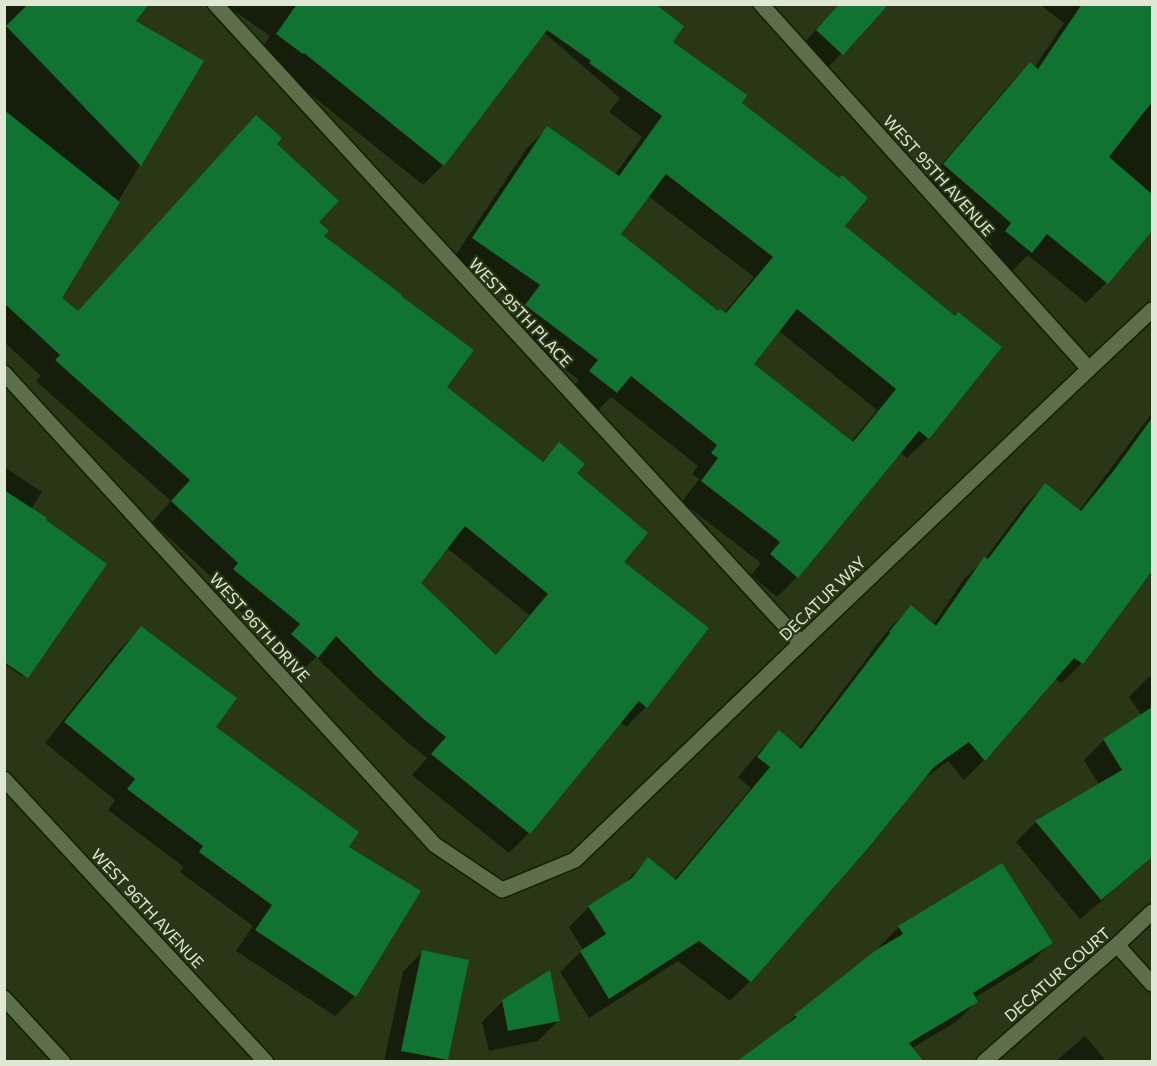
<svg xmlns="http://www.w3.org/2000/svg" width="1157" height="1066" font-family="Commissioner,sans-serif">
<rect width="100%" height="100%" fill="#293716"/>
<!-- shadow -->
<path fill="#0007" fill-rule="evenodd" d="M4,4H147L134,22L202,61L60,299L77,312L275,144L317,222L322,236L445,388L541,463L560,444L622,562L646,707L626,727L620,722L529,833L509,853L412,775L427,758L407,742L356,696L316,657L296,677L272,655L281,645L214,590L219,584L152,522L171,501L36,381L41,376L4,342ZM446,547L529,615L495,656L419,583Z
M224,4H451L443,165L423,185L283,72L257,55L270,36Z
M511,4L671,42L740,103L842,227L954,318L1000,347L928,438L907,458L900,452L797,577L777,597L751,575L761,563L682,502L699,479L692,474L698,466L611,397L596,412L570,392L579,380L506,325L521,306L453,259L527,148L548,128L615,175L642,137L609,112L620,98ZM648,196L754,277L724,313H718L619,234ZM779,331L877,410L851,442L752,365Z
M839,4H887L822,74L797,51Z
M1039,4H1152V229L1106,283L1086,303L1028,255L1011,272L986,251L992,244L924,185L1010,84L1030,64L1034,68L1064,23Z
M1152,413V568L1082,663L1062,683L1054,678L984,760L964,780L948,761L921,781L750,981L730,1001L678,961L589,1018L560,972L583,950L569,927L589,907L623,885L648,859L674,880L751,788L738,777L759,752L779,732L799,748L871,653H870L891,627L911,607L933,625L964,579L985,559L1025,505L1045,485L1079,511Z
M4,467L42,492L31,509L42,655L22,676L4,664Z
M141,628L214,727L355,996L335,1016L236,951L253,926L180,872L184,867L108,810L115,800L45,743L121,648Z
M1152,674V829L1146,834L1125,878L1105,898L1080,919L1016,842L1036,822L1099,785L1084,760L1104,740L1142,716L1129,697Z
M899,927L1051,942L1031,963L974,998L976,1002L956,1022L912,1048L778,1033L795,1016L880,949L879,947Z
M422,952L447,1059L445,1062H384L403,972Z
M503,1001L558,1021L538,1041L489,1051L482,1022Z
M1085,1036L1107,1062H1055Z"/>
<!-- building -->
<path fill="#107331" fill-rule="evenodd" d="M28,4H149L136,21L204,61L141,166L6,26Z
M297,4H655L684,26L673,42L747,95L742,103L839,178L842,175L868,198L845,226L955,316L958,312L1002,347L929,439L919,431L798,578L770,554L780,542L701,481L718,458L711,453L717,445L631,376L617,393L589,371L598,360L525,305L540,285L472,238L547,126L619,176L662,116L589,63L591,61L547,30L444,166L304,53L303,54L276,34ZM666,174L773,257L726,313L720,309L718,311L621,234ZM797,309L896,389L853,442L754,364Z
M839,4H889L843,55L816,30Z
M1082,4H1152V102L1109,157L1152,194V231L1108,284L1047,234L1032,253L1005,231L1011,223L943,164L1030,62L1038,69Z
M4,110L120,202L62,298L78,311L256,115L282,138L277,144L339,201L319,222L329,231L324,236L402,295L401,296L474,350L447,387L543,462L559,442L585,464L577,473L648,533L624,562L709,628L647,708L639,701L530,834L431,754L446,737L427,722L376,676L336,636L318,658L291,634L300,624L233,569L238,563L171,501L190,480L55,360L60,355L4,303ZM465,526L548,594L496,655L421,583Z
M1152,418V571L1083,664L1074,658L985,761L969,742L934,767L868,848L751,982L699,941L609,999L580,951L606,934L588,906L632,878L648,857L676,880L770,767L757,757L779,730L801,749L890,633L889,632L911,605L936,626L984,557L988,559L1045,483L1081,511L1115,469Z
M4,490L47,518L46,520L107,564L28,678L4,662Z
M141,626L237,698L216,727L359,832L349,847L421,891L356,997L255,930L272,905L199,852L203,846L127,789L135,779L64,722Z
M1152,707V857L1101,900L1035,821L1122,770L1103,739Z
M1002,863L1053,943L973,993L978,1002L909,1043L924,1062H736L797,1017L794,1015L876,950L903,934L898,926Z
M422,950L469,960L448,1060L401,1051Z
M550,970L560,1021L508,1031L502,1000Z"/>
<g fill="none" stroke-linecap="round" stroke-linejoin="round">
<defs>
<path id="minor" d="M215,4L801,643
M761,4L1089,369
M4,373L435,845L502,890L575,860L801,643L1089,369L1152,310
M1117,945L1152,984
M4,998L63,1062
M984,1062L1117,945L1152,912"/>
<path id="tertiary" d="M4,779L266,1062"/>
</defs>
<!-- minor casing -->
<use href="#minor" stroke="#111e00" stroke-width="18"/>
<!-- tertiary casing -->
<use href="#tertiary" stroke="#111e00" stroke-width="18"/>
<!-- minor -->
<use href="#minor" stroke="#5d6e4a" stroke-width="15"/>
<!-- tertiary -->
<use href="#tertiary" stroke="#5d6e4a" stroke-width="15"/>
</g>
<g text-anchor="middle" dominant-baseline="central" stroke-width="4.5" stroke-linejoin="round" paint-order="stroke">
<!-- street labels -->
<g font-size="16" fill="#dee8d4" stroke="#293716">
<text transform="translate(939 175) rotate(48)">WEST 95TH AVENUE</text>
<text transform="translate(521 312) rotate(47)">WEST 95TH PLACE</text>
<text transform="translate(822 598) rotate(-44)">DECATUR WAY</text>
<text transform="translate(260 627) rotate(48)">WEST 96TH DRIVE</text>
<text transform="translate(148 908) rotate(47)">WEST 96TH AVENUE</text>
<text transform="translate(1057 974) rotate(-41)">DECATUR COURT</text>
</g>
</g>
<!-- border -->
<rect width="1157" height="1066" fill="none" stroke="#dee8d4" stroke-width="12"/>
</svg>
